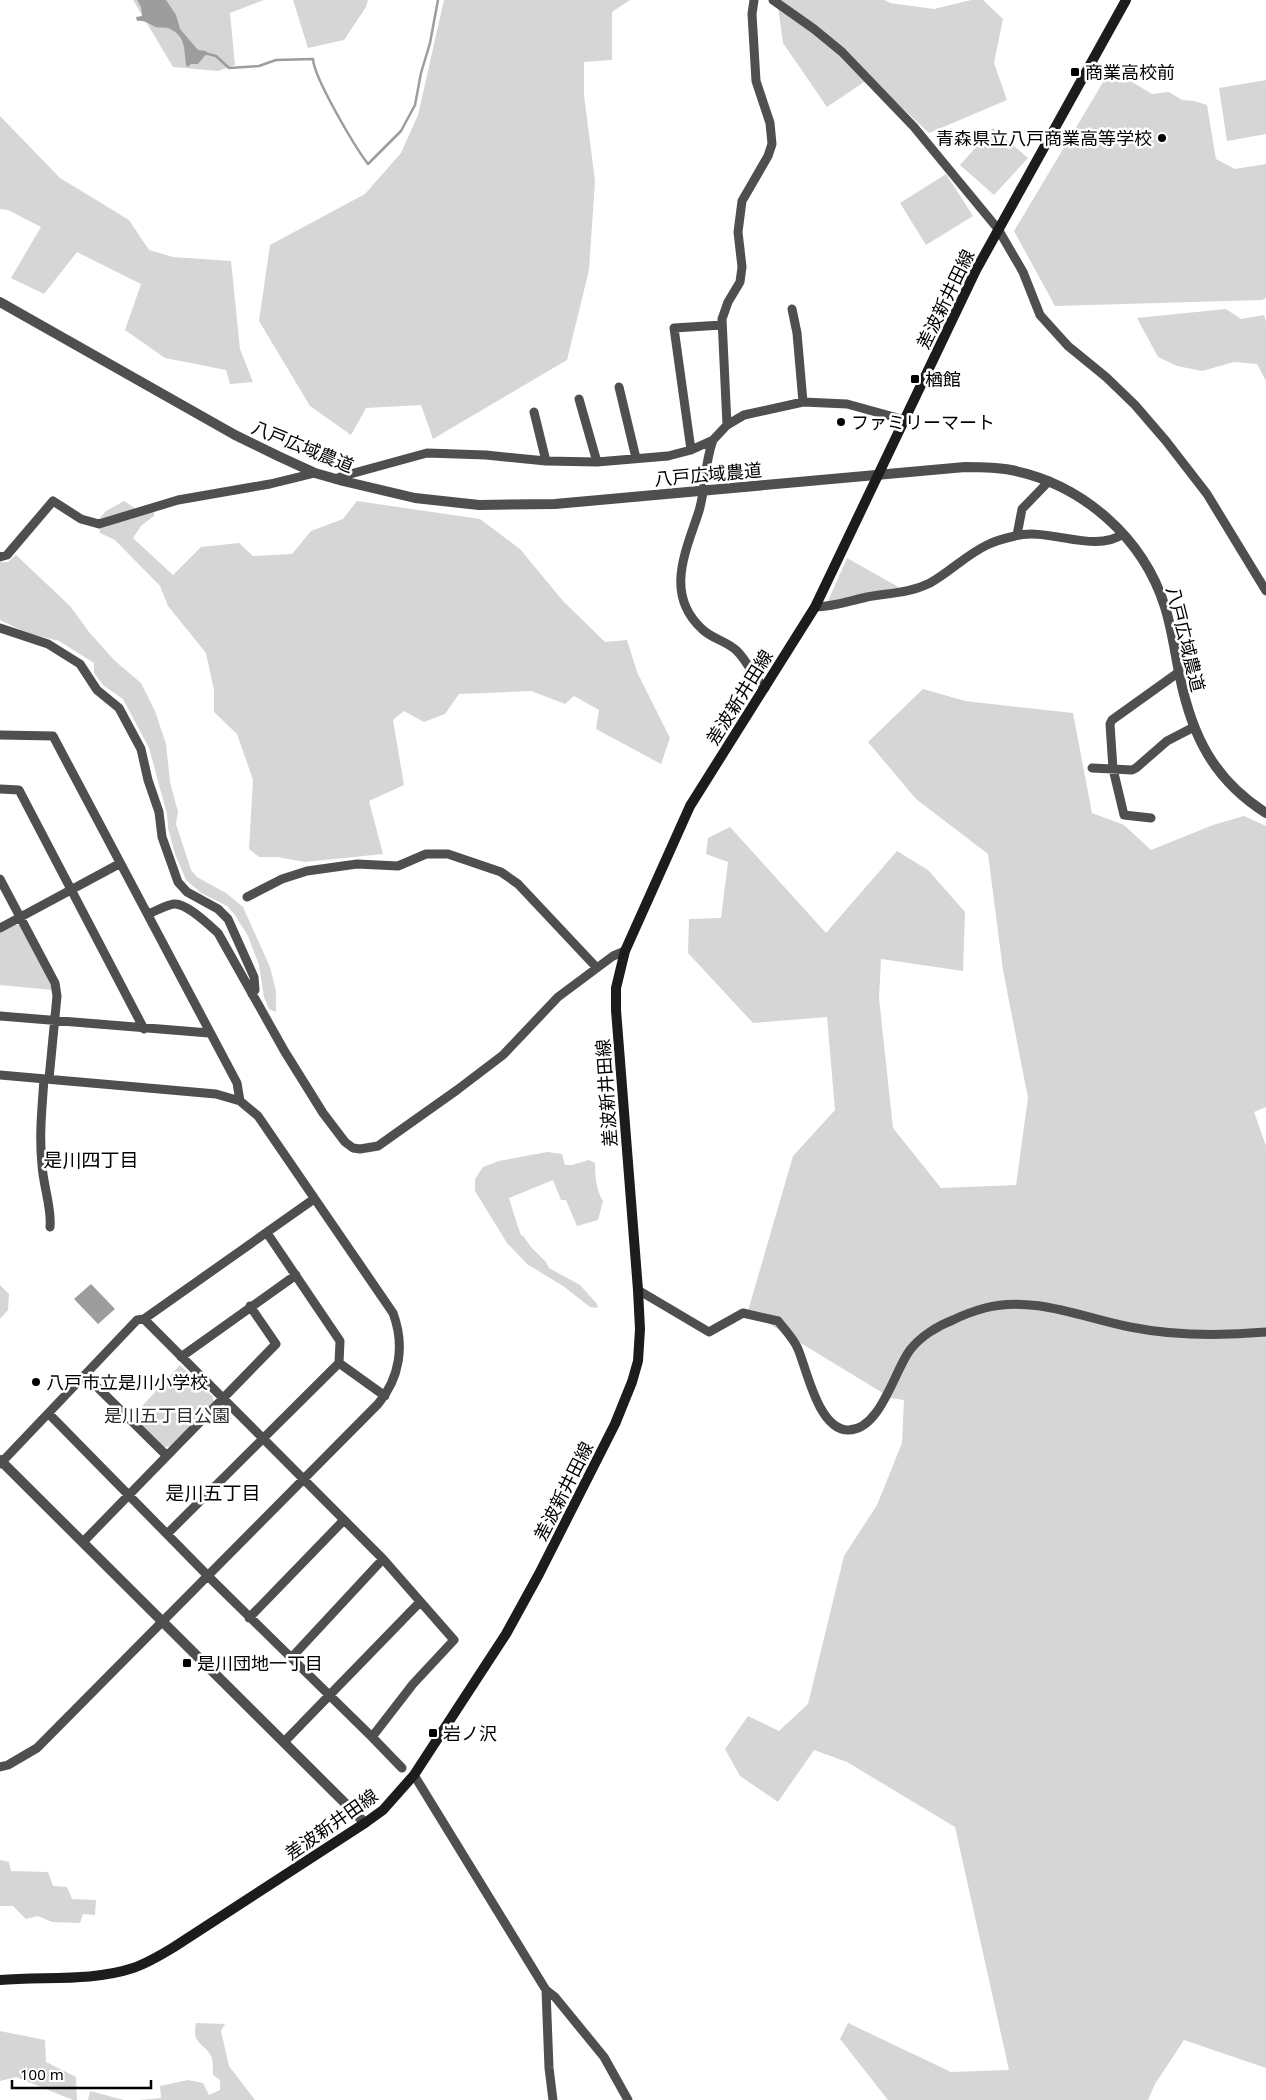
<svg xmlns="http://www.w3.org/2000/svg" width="1266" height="2100" font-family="'Noto Sans','Noto Sans JP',sans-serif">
<rect width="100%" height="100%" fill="#fff"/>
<!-- green -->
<path fill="#d6d6d6" d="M133,0H264L230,13L235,65L218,71L173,67Z
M293,0H368L366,7L344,40L308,48Z
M444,0H630L612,12V60L584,62V95L595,181L589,270L567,360L433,439L421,405L366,408L351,435L310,406L259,321L270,245L365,194L401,153L418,115Z
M777,0H885L890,3L934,9L971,0H983L1003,19L994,63L1007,100L929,133L870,78L827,107L783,43Z
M1111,69L1152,94L1169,92L1182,100L1194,101L1207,105L1216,159L1235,169L1266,164V298L1262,300L1055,306L1014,231Z
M1266,80V134L1227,141L1219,88Z
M0,116L60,178L129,220L149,250L173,257L231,261L240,349L253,382L230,384L226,370L165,358L125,330L141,284L77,252L44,294L11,278L41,227L8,210L0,209Z
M993,128L1028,158L994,195L960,165Z
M946,174L973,216L926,245L900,203Z
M1226,309L1241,319L1264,315L1266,322V381L1257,364L1234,362L1202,371L1177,366L1158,357L1137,318Z
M124,501L136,509H154V516L141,526L133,538L173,575L201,547L239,543L253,556L292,554L311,531L343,519L357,501L480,519L520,549L563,601L605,642L627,640L637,672L670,738L661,764L596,729L599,710L574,696L565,704L531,691L459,694L445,714L424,722L404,711L393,720L404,785L369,801L383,854L305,862L277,857H259L249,849L253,780L237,734L214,712V690L206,653L168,606L160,586L115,540L100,533L99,519L106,511Z
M16,555L70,606L89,632L115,661L141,683L155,711L166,744L170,782L178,812L176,824L191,870L197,877L226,893L243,907L270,967L276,991V1012L269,1009L264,997L259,965L248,936L235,915L227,906L201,893L186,880L175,854L168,828L167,814L149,748L123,699L104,686L94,673V663L59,641L27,633L0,620V562H8Z
M847,558L902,589L833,603L828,601Z
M923,689L965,701L1073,713L1092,813L1124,825L1151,850L1213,825L1244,816L1266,826V1107L1254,1112L1266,1146V2068L1184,2040L1155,2084L1148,2100H888L840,2039L848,2023L951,2072L1009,2070L955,1827L847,1762L814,1750L778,1802L740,1776L725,1749L748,1716L779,1731L808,1704L844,1556L877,1505L902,1443L904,1400L891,1398L748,1311L793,1156L835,1110L827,1017L753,1023L688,953L689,919L721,918L728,862L706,854L708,838L730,827L826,933L897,851L928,870L965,912L963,971L881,959L879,998L893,1128L941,1188L1016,1185L1028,1098L1003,970L988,854L916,799L868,742Z
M15,925H21L51,984L52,990L0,985V933Z
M547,1152L562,1154L565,1165H572L589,1160L595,1163C595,1176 596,1190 603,1201L598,1220L577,1226L566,1200H561L553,1180L509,1198C513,1210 516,1223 521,1235L524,1237L531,1247L546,1262L549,1268L580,1285L597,1304L598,1308L590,1307L563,1286L527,1264L507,1243L475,1191V1179L483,1167L499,1161Z
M0,1285L9,1294L8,1310L0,1319Z
M180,1365L213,1397L214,1402L170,1446L164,1447L133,1416Z
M0,1860L9,1862L11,1871L48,1872L53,1886L67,1887L72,1899L96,1900L95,1915L83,1914L80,1923L52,1922L38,1916L26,1919L13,1906H0Z
M196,2023L225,2024L221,2031L229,2066L255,2100H139L161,2098L160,2086L188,2080L203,2083L209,2095L220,2090V2080L213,2075C213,2070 213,2063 212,2058C206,2043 191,2046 196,2023Z
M0,2031L45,2040L46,2062L76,2077L77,2100H73L16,2077L0,2081Z
M90,2091L124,2100H88Z"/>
<!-- water -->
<path fill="#9d9d9d" d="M137,0H166L176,15L180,29L198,50L206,51L207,53L198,64H191L188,67L186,65C184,49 186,35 168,28C164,27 159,28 156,27C148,24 145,20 137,21L136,17L142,16L141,7Z
M91,1284L115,1309L98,1324L74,1299Z"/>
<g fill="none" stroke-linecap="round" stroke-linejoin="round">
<!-- stream -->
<path stroke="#9d9d9d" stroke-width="2.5" d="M204,53L216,56L229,68L259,66L276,60L313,59C314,78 355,147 368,164L401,131L415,105L421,73L430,43L438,0"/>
<!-- minor -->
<path stroke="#4f4f4f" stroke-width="9" d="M773,0L814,29L842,52L914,127L998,229L1023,272L1040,315L1068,346L1106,377L1135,405L1166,441L1207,494L1266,591
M792,309L797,333L803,402
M619,387L636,458
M579,399L597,462
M534,412L546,461
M727,425L722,319L728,302L740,282L742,267L738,232L742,201L768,156L772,144L770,123L756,81L752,14L754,0
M713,440C704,465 706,487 699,511C686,551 664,594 702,629C712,639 727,641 737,651C748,662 753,677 765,688
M691,450L674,328L722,325
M336,479L343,476L427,453L486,455L546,461L597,462L668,456L691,450L713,440L727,425L744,415L803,402L847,404L905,420
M1017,535L1022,509L1049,481
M0,557L7,555L53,501L81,519L99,524L178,500L270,484L315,473
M815,607C834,607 849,601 867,597C889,593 910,593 930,583C950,572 966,555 987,545C995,541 1006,538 1015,536C1049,527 1094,554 1123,534
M0,628L48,644L80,664L97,690L119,708L141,749L148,780L159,812L162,837L178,882L187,892L218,909L228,919L254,977L255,990L252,994
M0,735L53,736L237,1083L240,1101
M1092,768L1132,770L1136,768L1167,741L1194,727
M0,789L19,790L144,1029
M1151,818L1124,815L1113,769L1110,724L1112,720L1179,672
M0,879L55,983L57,996L49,1079
M247,897L282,879L307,871L357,864L398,866L426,854H448L501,872L518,884L597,968
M148,914C156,911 166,905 174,904C187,903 209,925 218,933L285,1052L323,1113L345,1142L353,1148L360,1149L378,1146L457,1090L503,1055L558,997L613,956L625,951
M0,928L119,864
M0,1016L209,1033
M0,1075L216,1094L240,1101L258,1116L393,1313C405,1345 400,1378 378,1404L37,1748L8,1765L0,1767
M44,1079C42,1108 39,1136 42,1165C43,1185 52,1208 50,1227
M638,1290L709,1332L743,1313L778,1321C785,1330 794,1339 798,1349C807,1370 818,1428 847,1430C880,1432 894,1371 910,1350C920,1337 937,1326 953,1320C963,1315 974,1311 985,1308C1032,1295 1084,1318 1130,1327C1175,1336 1221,1336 1266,1332
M144,1319L383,1559L454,1640L413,1684L372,1737L402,1768
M181,1357L296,1275
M339,1363L385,1396
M85,1375L166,1455
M49,1414L213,1581L372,1737
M0,1464L137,1320L144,1319L314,1199
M167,1534L339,1363L340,1341L267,1233
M83,1542L276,1344L250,1306
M249,1618L344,1520
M292,1657L383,1559
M284,1742L420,1602
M414,1775L546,1990L549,2068L553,2100
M546,1990L555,1997L604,2057L628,2100"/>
<!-- tertiary -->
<path stroke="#4f4f4f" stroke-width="10" d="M0,302L235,435L278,456L315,473L343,481L415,498L479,505L555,504L965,467C980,467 996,467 1011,470C1082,484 1143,537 1165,607C1172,629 1175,653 1180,677C1192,736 1214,780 1266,813
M0,1460L365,1823"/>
<!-- secondary -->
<path stroke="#1c1c1c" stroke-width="10" d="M0,1980C43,1976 91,1982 133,1968C148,1963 161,1955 174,1947L365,1823L383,1810L414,1775L506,1634L539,1574L615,1424L632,1382L638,1361L640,1329L638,1290L616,1010V988L625,951L690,806L815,607L976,270L1126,0"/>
</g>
<!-- markers -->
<g fill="#000" stroke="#fff" stroke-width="2">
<rect x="1070" y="67" width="10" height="10" rx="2.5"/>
<circle cx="1162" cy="138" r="5"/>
<rect x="910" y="374" width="10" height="10" rx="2.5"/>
<circle cx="841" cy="422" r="5"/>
<circle cx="36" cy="1382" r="5"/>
<rect x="182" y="1658" width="10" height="10" rx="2.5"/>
<rect x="428" y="1728" width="10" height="10" rx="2.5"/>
</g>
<g text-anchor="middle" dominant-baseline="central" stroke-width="5" stroke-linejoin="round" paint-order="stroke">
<!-- poi labels -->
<g font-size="18" fill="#000" stroke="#fff" text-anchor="start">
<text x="1085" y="72">商業高校前</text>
<text x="1152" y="138" text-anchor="end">青森県立八戸商業高等学校</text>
<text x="925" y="379">楢館</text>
<text x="851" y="422">ファミリーマート</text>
<text x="46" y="1382">八戸市立是川小学校</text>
<text x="197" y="1663">是川団地一丁目</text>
<text x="443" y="1733">岩ノ沢</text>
</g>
<!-- street labels -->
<g font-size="18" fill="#000" stroke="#fff">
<text transform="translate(945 299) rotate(-64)">差波新井田線</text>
<text transform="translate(303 446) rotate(22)">八戸広域農道</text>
<text transform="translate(708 474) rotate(-5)">八戸広域農道</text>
<text transform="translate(1186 639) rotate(76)">八戸広域農道</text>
<text transform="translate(739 697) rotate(-58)">差波新井田線</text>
<text transform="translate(606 1093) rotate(-94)">差波新井田線</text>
<text transform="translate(563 1491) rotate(-63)">差波新井田線</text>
<text transform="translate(331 1824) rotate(-35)">差波新井田線</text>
</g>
<!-- park labels -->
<g font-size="18" fill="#2d2d2d" stroke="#fff">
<text x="167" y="1415">是川五丁目公園</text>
</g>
<!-- neighbourhood labels -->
<g font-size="19" fill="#000" stroke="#fff">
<text x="91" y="1160">是川四丁目</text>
<text x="213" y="1493">是川五丁目</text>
</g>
</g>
<!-- scale -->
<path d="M12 2080v8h139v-8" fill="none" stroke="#000000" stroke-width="2.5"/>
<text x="20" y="2080" font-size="15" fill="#000000" stroke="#ffffff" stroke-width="4" paint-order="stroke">100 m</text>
</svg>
